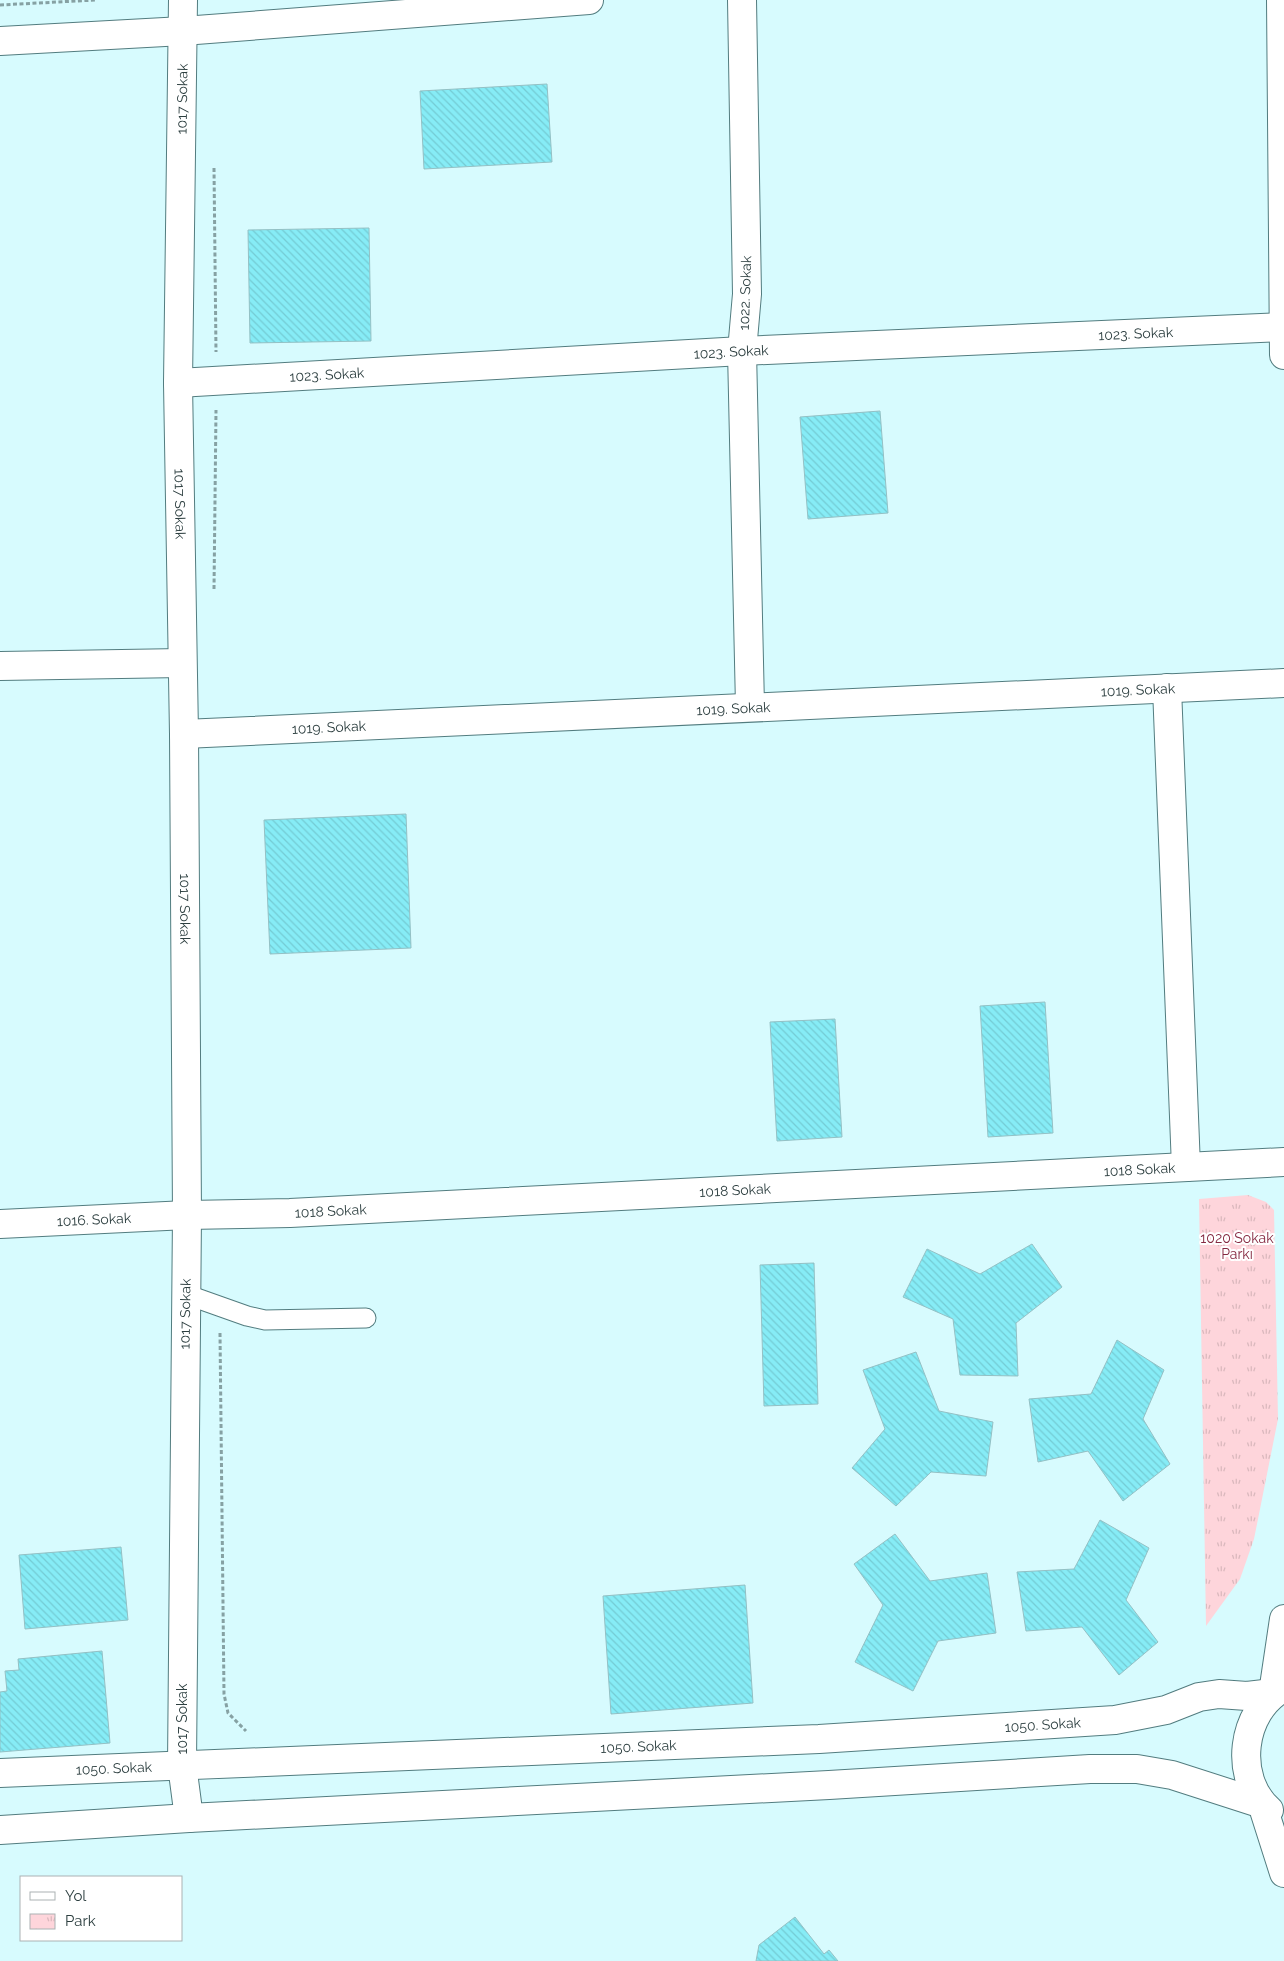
<svg xmlns="http://www.w3.org/2000/svg" width="1284" height="1961" font-family="Raleway,sans-serif">
<defs>
<pattern id="park-tufts" width="24" height="20" patternUnits="userSpaceOnUse" patternTransform="scale(1.25)"><rect width="24" height="20" fill="#fed5db"/><path d="M3 7l-1-3M5 7V3M7 7l1-3M15 17l-1-3M17 17v-4M19 17l1-3" fill="none" stroke="#dab8bd"/></pattern>
<pattern id="building-back-hatch" width="6" height="6" patternUnits="userSpaceOnUse" patternTransform="scale(1.25)"><rect width="6" height="6" fill="#86ecf6"/><path d="M-1 5l2 2M0 0l6 6M5-1l2 2" fill="none" stroke="#74cbd4"/></pattern>
</defs>
<rect width="100%" height="100%" fill="#d7fbfe"/>
<!-- park -->
<path fill="url(#park-tufts)" d="M1248,1195L1266,1202L1274,1210L1278,1419L1254,1539L1240,1579L1206,1626L1199,1199Z"/>
<!-- building -->
<path fill="url(#building-back-hatch)" stroke="#94c0c4" d="M547,84L552,162L424,169L420,91Z
M369,228L371,341L250,343L248,230Z
M880,411L888,513L808,519L800,417Z
M406,814L411,948L270,954L264,820Z
M1045,1002L1053,1133L988,1137L980,1006Z
M835,1019L842,1137L777,1141L770,1022Z
M1032,1244L1062,1287L1016,1323L1018,1376L960,1375L953,1319L903,1297L927,1249L980,1274Z
M814,1263L818,1404L764,1406L760,1265Z
M1117,1340L1164,1370L1143,1419L1170,1464L1123,1501L1088,1451L1038,1462L1029,1399L1091,1394Z
M916,1352L939,1411L993,1422L986,1476L931,1472L896,1506L852,1468L885,1429L863,1370Z
M1100,1520L1149,1548L1126,1600L1158,1642L1119,1675L1082,1627L1026,1631L1017,1572L1074,1569Z
M895,1534L930,1581L987,1573L996,1633L938,1641L913,1691L855,1662L883,1605L854,1564Z
M121,1547L128,1620L25,1629L19,1555Z
M745,1585L753,1703L611,1714L603,1596Z
M102,1651L110,1743L0,1752V1692L7,1691L5,1671L19,1670L18,1659Z
M795,1917L824,1954L829,1950L838,1961H756L759,1945Z"/>
<g fill="none" stroke-linecap="round" stroke-linejoin="round">
<defs>
<path id="service" d="M185,1294L247,1316L265,1320L366,1318"/>
<g id="minor">
<path d="M742,0L747,294L742,351L750,706"/>
<path d="M1281,0L1284,355"/>
<path d="M0,41L183,31L589,0"/>
<path id="s1" d="M178,383L742,351L1283,327"/>
<path d="M0,666L182,663"/>
<path d="M1167,688L1186,1167"/>
<path id="s2" d="M184,734L1284,683"/>
<path id="s3" d="M0,1224L187,1215L290,1213L1284,1162"/>
<path d="M1273,1693L1284,1619"/>
</g>
<g id="tertiary">
<path id="s4" d="M183,0L178,383L184,734L187,1215L182,1765L189,1818"/>
<path id="s5" d="M0,1773L819,1739L1115,1720L1166,1710L1199,1697L1219,1694L1247,1696L1273,1693"/>
<path d="M1269,1810C1233,1778 1241,1711 1283,1688"/>
<path d="M0,1830L189,1818L829,1785L1090,1769H1137L1172,1775L1262,1804L1284,1873"/>
</g>
</defs>
<!-- service casing -->
<use href="#service" stroke="#527c7f" stroke-width="21"/>
<!-- minor casing -->
<use href="#minor" stroke="#527c7f" stroke-width="30"/>
<!-- tertiary casing -->
<use href="#tertiary" stroke="#527c7f" stroke-width="30"/>
<!-- path -->
<path stroke="#86a1a3" stroke-width="3" stroke-dasharray="4 2.5" stroke-linecap="butt" d="M0,5L96,0
M214,168L216,352
M214,589L216,410
M220,1333L224,1694L228,1713L246,1731"/>
<!-- service -->
<use href="#service" stroke="#fff" stroke-width="19"/>
<!-- minor -->
<use href="#minor" stroke="#fff" stroke-width="28"/>
<!-- tertiary -->
<use href="#tertiary" stroke="#fff" stroke-width="28"/>
</g>
<g text-anchor="middle" dominant-baseline="central" stroke-width="4" stroke-linejoin="round" paint-order="stroke">
<!-- street labels -->
<g font-size="14" fill="#2d3f40" stroke="#fff">
<text transform="translate(182 99) rotate(-89)">1017 Sokak</text>
<text transform="translate(745 293) rotate(-88)">1022. Sokak</text>
<text stroke="none"><textPath href="#s1" startOffset="959">1023. Sokak</textPath></text>
<text stroke="none"><textPath href="#s1" startOffset="554">1023. Sokak</textPath></text>
<text stroke="none"><textPath href="#s1" startOffset="149">1023. Sokak</textPath></text>
<text stroke="none"><textPath href="#s4" startOffset="504">1017 Sokak</textPath></text>
<text stroke="none"><textPath href="#s2" startOffset="955">1019. Sokak</textPath></text>
<text stroke="none"><textPath href="#s2" startOffset="550">1019. Sokak</textPath></text>
<text stroke="none"><textPath href="#s2" startOffset="145">1019. Sokak</textPath></text>
<text stroke="none"><textPath href="#s4" startOffset="909">1017 Sokak</textPath></text>
<text stroke="none"><textPath href="#s3" startOffset="1141">1018 Sokak</textPath></text>
<text stroke="none"><textPath href="#s3" startOffset="736">1018 Sokak</textPath></text>
<text stroke="none"><textPath href="#s3" startOffset="331">1018 Sokak</textPath></text>
<text stroke="none"><textPath href="#s3" startOffset="94">1016. Sokak</textPath></text>
<text transform="translate(185 1314) rotate(-89)">1017 Sokak</text>
<text transform="translate(182 1719) rotate(-90)">1017 Sokak</text>
<text stroke="none"><textPath href="#s5" startOffset="1044">1050. Sokak</textPath></text>
<text stroke="none"><textPath href="#s5" startOffset="639">1050. Sokak</textPath></text>
<text stroke="none"><textPath href="#s5" startOffset="114">1050. Sokak</textPath></text>
</g>
<!-- park labels -->
<g font-size="14" fill="#852941" stroke="#fff">
<text x="1237" y="1238">1020 Sokak<tspan x="1237" dy="16">Parkı</tspan></text>
</g>
</g>
<!-- legend -->
<rect x="20" y="1876" width="162" height="65" fill="#ffffff" stroke="#abb2b3"/>
<rect x="30" y="1892" width="25" height="8" fill="#ffffff" stroke="#abb2b3"/>
<text x="65" y="1901" font-size="15" fill="#2d3f40">Yol</text>
<rect x="30" y="1914" width="25" height="15" fill="url(#park-tufts)" stroke="#abb2b3"/>
<text x="65" y="1926" font-size="15" fill="#2d3f40">Park</text>
</svg>
